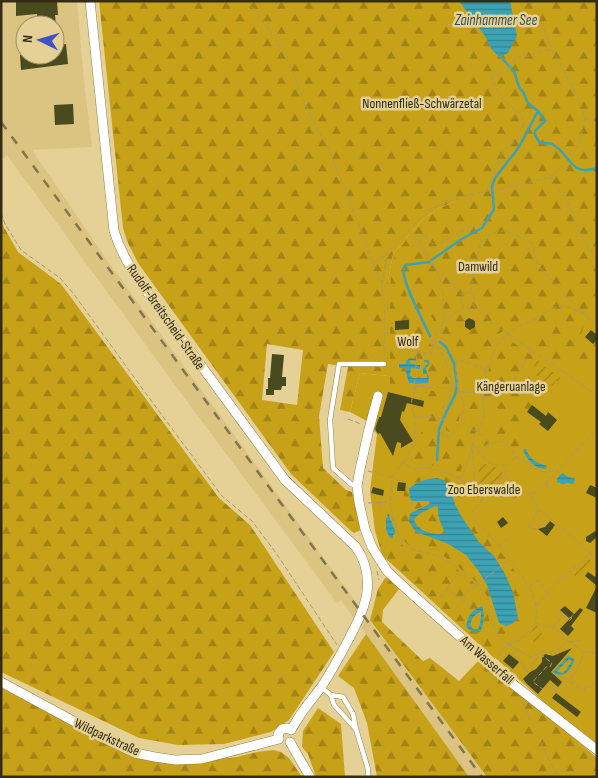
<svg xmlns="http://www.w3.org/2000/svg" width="598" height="778" font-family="'Sofia Sans Condensed',sans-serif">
<defs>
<pattern id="forest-firs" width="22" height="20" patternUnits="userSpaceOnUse" patternTransform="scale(1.25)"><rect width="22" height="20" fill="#c7a118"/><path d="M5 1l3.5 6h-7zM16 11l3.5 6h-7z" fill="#a28314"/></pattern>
<pattern id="garden-furrows" width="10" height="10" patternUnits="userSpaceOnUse" patternTransform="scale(1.25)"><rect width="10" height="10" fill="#c7a118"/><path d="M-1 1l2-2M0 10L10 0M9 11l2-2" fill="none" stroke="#a28314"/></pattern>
<pattern id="water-rules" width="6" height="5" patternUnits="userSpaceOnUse" patternTransform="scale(1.25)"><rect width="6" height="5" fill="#3ca2b4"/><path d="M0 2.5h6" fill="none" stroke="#338491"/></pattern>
</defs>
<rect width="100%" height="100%" fill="#e5d196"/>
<!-- built -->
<path fill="#dbc482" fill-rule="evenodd" d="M1,1H77L84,81L92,147L32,150L104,256L369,620L487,777H469L341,600L337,603L183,396L7,155L3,159L1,157ZM25,25H55V55H25Z"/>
<!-- green -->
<path fill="#c7a118" d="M239,1H528L597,120V745L557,714L382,555L375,531L370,491L377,434L365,420L350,412L360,373L388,376V281L393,254L420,222L439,208L453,202Z"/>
<!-- forest -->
<path fill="url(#forest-firs)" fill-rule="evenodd" d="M99,1H459L485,36L492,50L517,36L510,1H597V317L590,313L585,319H581C586,324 583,328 581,334L593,344L597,340V352C589,354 584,363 579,368L575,367L576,364L571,361L569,362L568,359L565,358C553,366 541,352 533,344C533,337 533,331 540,328L539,323H535L530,320C503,320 490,344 482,366L454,356L450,345L431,333L430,330L433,327L434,321L428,310H414L401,274H391L395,254L421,222L440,208L459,201L471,199L458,200L439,208L420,222L393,254L388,281V376L360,373L350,412L340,410L348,367L328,364L319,416L323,468L346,490L352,492L361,530L354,533L351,531L291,474L138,263L127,241L123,228ZM267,344L303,350L297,405L262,400Z
M1,222L18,252L61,284L219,498L250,525L334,652L289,720L271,732L224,744L178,745L139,738L1,672Z
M391,276H400L413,314H424L429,325L423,331C427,342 432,345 438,354C444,363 447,374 450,384L444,386L439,385L436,382L433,381L428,383L410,384V386L407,388L390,384V289ZM410,358L416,361L410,360L409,361L411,364L420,368H411L409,375L413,378H427V374L423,371V368L428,364L426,362L430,365L426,368V371L428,373V382L409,378L407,371L405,370L406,364Z
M508,339L537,359L534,365L532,373L552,386L529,402L532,405V415L521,431L514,429L521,432L522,437L521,444L518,454C510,443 505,439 491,440L481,431L485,426H494L495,412H499L501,422L514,429C505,422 500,423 502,409L486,408C485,405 485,403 484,400C483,385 493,344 508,339Z
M421,389L432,391L445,389L448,390L449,393L442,410L433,442C440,437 444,438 453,439L464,422L469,394H481L482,416L459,475L428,464L414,466L409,463C417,446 429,419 425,401L416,398L415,396L416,391Z
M459,398L460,402L459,421L450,432L446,430C444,418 451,407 459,398Z
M478,433L489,443L479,450L474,444Z
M435,472L451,477L471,519L504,556L515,571L517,587L520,598L523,603L526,621L522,633L511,640H505L499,635L495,626L487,596L479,584L461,569L441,554L418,550L407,544L404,540L399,524L400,516H404L406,513L405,509H401L406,483L407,479ZM437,478L448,484L455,504L461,516L479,542L494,556L504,572L513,592L516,606L499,623C489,588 481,559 445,542C436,538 425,536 416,532L409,522L417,509L429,504L430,502L429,501H412L415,483L429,479Z
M436,506L438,507L445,530L446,533C434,536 418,532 414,520C416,513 428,509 436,506Z
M374,522H386L388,535L394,533L395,531C399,537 400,543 405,548C413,555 428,554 438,558C449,563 467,576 476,585C490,600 485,622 497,638C499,641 503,643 505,646L495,659L382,555ZM482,606C486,617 484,623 477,632L467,624C472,613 470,612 482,606Z
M385,578H388L399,589L383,610L382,622L423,661L430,658L459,681L481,658L597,758V777H487L370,620L378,589Z
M366,634L469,777H377L367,723L354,688L338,676Z
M1,688L59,717L125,752L158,762L182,764L237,757L257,752L273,750L281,752L289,758L302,777H1Z
M318,708L341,724L345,777H316L308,754L302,747L303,731Z"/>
<!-- garden -->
<path fill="url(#garden-furrows)" d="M537,359C543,367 553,371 560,378V381H556L552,386L532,373Z
M479,462L503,470L501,475L492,486L478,482Z
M508,481L524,495L518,502L503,486Z
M589,559L595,564L585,576L580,580L574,575Z
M536,626L539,627L542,634L537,641L534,642L526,638Z"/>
<!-- water -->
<path fill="url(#water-rules)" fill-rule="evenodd" d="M459,1H510L517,36L508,53L500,57L492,50L485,36Z
M410,358L416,359V361L412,360L409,361L411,364L420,365V369L411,368L410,375L413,378H427V374H423V368L428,364L426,362H424V360H428L430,363L426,368C426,374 431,376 428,383H409L405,368H399V364H406V361Z
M524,449H526C529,459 537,463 547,466L546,469C535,469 527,460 523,450Z
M563,473L568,477L574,478L575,479L573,484L567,483L563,484L557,482V479L560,475Z
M437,478L443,480L448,484L455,504L461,516L479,542L494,556L504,572L513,592L518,618L512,624L506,626L499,623L487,585L478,570L466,555L450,545L444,542L416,532L409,522L410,514C417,509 423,508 429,504L430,502L428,501H412L410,498L409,489C417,481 426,479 437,478ZM436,506L438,507C437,518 442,525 445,533C434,536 418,532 414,520C416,514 429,509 436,506Z
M387,514H389L390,520H391L395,531L392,539L390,538L386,530V518L388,517Z
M482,606C485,614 484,624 480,632C475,633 469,631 466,626C469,614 471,611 482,606ZM481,611C481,618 481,623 478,629H473L470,625L473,617Z
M568,656L573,658L574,661C570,671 563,680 553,672ZM569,659L572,661L566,670L563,673L558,672L557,671Z"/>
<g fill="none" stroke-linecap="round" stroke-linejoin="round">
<!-- stream -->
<path stroke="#3ca2b4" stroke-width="2.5" d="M498,54L510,67L514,71L519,87L523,92L528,103L538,111L545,121L535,131V135L540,143C544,143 549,143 552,144C571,154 569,177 597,168
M430,336C425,325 400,278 404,269C404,267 405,266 406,265L429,262L460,240L482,228L494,209L492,186L495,178L519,147L538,111
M437,460L439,429L446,413L455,395L457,384L454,363L446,347L440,342"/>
</g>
<!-- building -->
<path fill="#494b1f" d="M16,1H57L58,15H55L56,25H38L37,14L16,16Z
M66,44L68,64L21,70L20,55H55V46Z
M73,104L74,124L55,125L54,105Z
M469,318L475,321V327L470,330L465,327V321Z
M409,320V329L395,330V321Z
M591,330L597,335V340L593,344L585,337Z
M272,354L284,355L282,377H286V386H282L281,390H274V395H266V389H268V378H270Z
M388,392L424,401L423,407L407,403L404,412L402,411L400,420L413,441L401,448V443L397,442L393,456L380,433L378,434L375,429L379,417H381Z
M532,405L546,416L548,412L557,420L548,431L539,424L541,422L527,412Z
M398,482L406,483L405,491H397Z
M590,485L597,488V498L586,493Z
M373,487L384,490L383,496L371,493Z
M503,517L508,523L501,528L497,522Z
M550,521L555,525L547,536L538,529L545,527Z
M597,530V537L590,543L586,541V537Z
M588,572L597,578V613L586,608L597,586L585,576Z
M565,606L574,614L569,618L560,610Z
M580,608L583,610L571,626L574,629L568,636L560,629Z
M572,648L551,672L562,682L558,687L550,680L538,694L527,684L523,679L530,672L536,669L542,662V658L545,654L553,656Z
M509,654L519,662L513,669L503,661Z
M556,693L581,712L577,717L552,698Z"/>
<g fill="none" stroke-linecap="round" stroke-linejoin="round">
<defs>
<path id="lane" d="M357,486L351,484L333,468L330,420L339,364H384
M321,687L331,695L334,705L355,728
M331,695L343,697L353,714L356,729L368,769V777"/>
<path id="street" d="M90,1L114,231C120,251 130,267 142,285L285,480L356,547C365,560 369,576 367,592C365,607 358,621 351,635C342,652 333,669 322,686C317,693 311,700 306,707C300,714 296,722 291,730
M378,396L369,429L360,469L357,486L359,502L365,529L372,547L387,571L403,586L513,684L597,750
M1,682L112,742L135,753L155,757L175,760L202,759L279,739
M279,739L278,734L282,729L287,728L291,730
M290,742L310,777"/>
</defs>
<!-- lane casing -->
<use href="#lane" stroke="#948048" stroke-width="5.5"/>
<!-- street casing -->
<use href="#street" stroke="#948048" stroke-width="10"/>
<!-- path -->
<path stroke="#a9996a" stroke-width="1" stroke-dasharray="5 2.5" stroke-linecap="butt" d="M248,1L276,40L291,67L313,122L328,147L363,235L373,264L382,283
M532,1L552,49L580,101L585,118L579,142L572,157
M586,118L597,122
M550,177L569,205L578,230L597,261
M487,191L503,150L516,141L524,123L520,113C504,103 500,96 491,79L495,74L507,71L513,64L515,57H525L552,49
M1,213L5,224L21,250L60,278L73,293L147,395L222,496L252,521L276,553L337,645
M408,231L417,239L416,241
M425,236L436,247
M419,241L432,262L463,295
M420,241L427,234
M435,249L444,241L471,226H474L482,242
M373,263L387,255
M461 300a7 7 0 1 1 14 0a7 7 0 1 1-14 0Z
M470,293L480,245C497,221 513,233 533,244L535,257L540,268L588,318L597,324
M473,305L492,323L597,395
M469,308V318
M429,342H435
M364,358L368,355L376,357
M384,359L385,308L382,284L387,255L408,230L431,209L464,196L514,186L550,177L566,163
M485,369L458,359L456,363V369L458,393L444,420L442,435L449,437L451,436L461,422L476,431L491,443
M458,389L464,405L461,422
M461,392L482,393
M483,398L504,394L518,374L530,351
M415,417C409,404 412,398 416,386L446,388L457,386
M348,419L361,424
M437,435C439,418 451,404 452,387C452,379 448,369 445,361C440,350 429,338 440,326C446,319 457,313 464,306
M473,444C484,459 488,467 507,465
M479,452C487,445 501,437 510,447C513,450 514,455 517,457C522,461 539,471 545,472C549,472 553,471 557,471
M516,457L508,465L504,475L527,494H533L532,499L539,509L579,542L597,562
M404,462C416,443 415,439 415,417H433L444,420
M368,471L384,475
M388,476L392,477L390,505L399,536L405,546L412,549L438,556L451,563L477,584L486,596L492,621L498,636L508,644L497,658
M392,477L403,462L413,469L429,468L453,475L459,478L464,482L493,488L503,475
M459,478L463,475L472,448
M475,484L472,444L484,417L483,398L485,374L492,356L499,342L507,334L517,327L532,321L554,308L561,306L571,308L587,316
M547,484L548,488L549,490
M493,488L473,510L472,514L473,518C493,540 560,603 528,633C522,638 516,643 509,644
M533,494L547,482L597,429
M381,495V511
M453,496H456L464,482
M368,503L389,502
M538,510L529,528L535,529L540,524L544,525L550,518
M392,516L396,531L399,535
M499,546L514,533
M377,571L379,580
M530,586L538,580L547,593
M447,589L459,571
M441,598L447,589L459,597
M536,606L557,582L597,547
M559,610L562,616
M477,611L460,598L509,560
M564,616L569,621L572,618L571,617
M536,623L547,627H553L556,629L568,641
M553,627L565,614
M570,642L581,640
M508,644L530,657L534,656L544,651L550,652L555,651L569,641C572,644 580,647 582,652C586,658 572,677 568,682H563L557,690L550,687H547L544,690L533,682C537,676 542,673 546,667H550L552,663L540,654L526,672L524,669L525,664L512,655
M583,652L597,653
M511,656L516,650
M556,676L566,679L584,691L585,687H591L597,680
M522,702L549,760L558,777"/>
<!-- lane -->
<use href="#lane" stroke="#fff" stroke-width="4.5"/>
<!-- street -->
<use href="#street" stroke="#fff" stroke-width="9"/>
<!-- rail -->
<path stroke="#82754e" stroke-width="2.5" stroke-dasharray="9 9" stroke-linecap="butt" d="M1,122L482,777"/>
<!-- path-bridge -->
<path stroke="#a9996a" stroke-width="1" stroke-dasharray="5 2.5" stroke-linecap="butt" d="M414,391L417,352L432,354L434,338L441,339C443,315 447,292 436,270C430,260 421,251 414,242L416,241"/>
</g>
<g text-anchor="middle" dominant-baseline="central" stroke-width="5" stroke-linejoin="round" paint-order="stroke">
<!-- park labels -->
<g font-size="14" fill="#322a14" stroke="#e5d196">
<text x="422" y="103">Nonnenfließ-Schwärzetal</text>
<text x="478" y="266">Damwild</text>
<text x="408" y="341">Wolf</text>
<text x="511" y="386">Kängeruanlage</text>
<text x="484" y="489">Zoo Eberswalde</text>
</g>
<!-- street labels -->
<g font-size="14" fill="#342c15" stroke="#e5d196">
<text transform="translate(166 317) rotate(55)">Rudolf-Breitscheid-Straße</text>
<text transform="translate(487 660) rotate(41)">Am Wasserfall</text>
<text transform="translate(107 737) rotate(25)">Wildparkstraße</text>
</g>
<!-- water labels -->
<g font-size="15" font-style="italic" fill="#325157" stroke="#e5d196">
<text x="496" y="20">Zainhammer See</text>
</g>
</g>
<!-- border -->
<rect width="598" height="778" fill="none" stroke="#342c15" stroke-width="5"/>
<!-- north arrow -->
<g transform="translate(40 40) rotate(275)"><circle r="24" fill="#e5d196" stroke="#9e8f62"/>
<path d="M0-4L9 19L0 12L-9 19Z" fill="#3f53c6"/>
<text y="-8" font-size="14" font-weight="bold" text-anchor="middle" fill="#342c15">N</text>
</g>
</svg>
